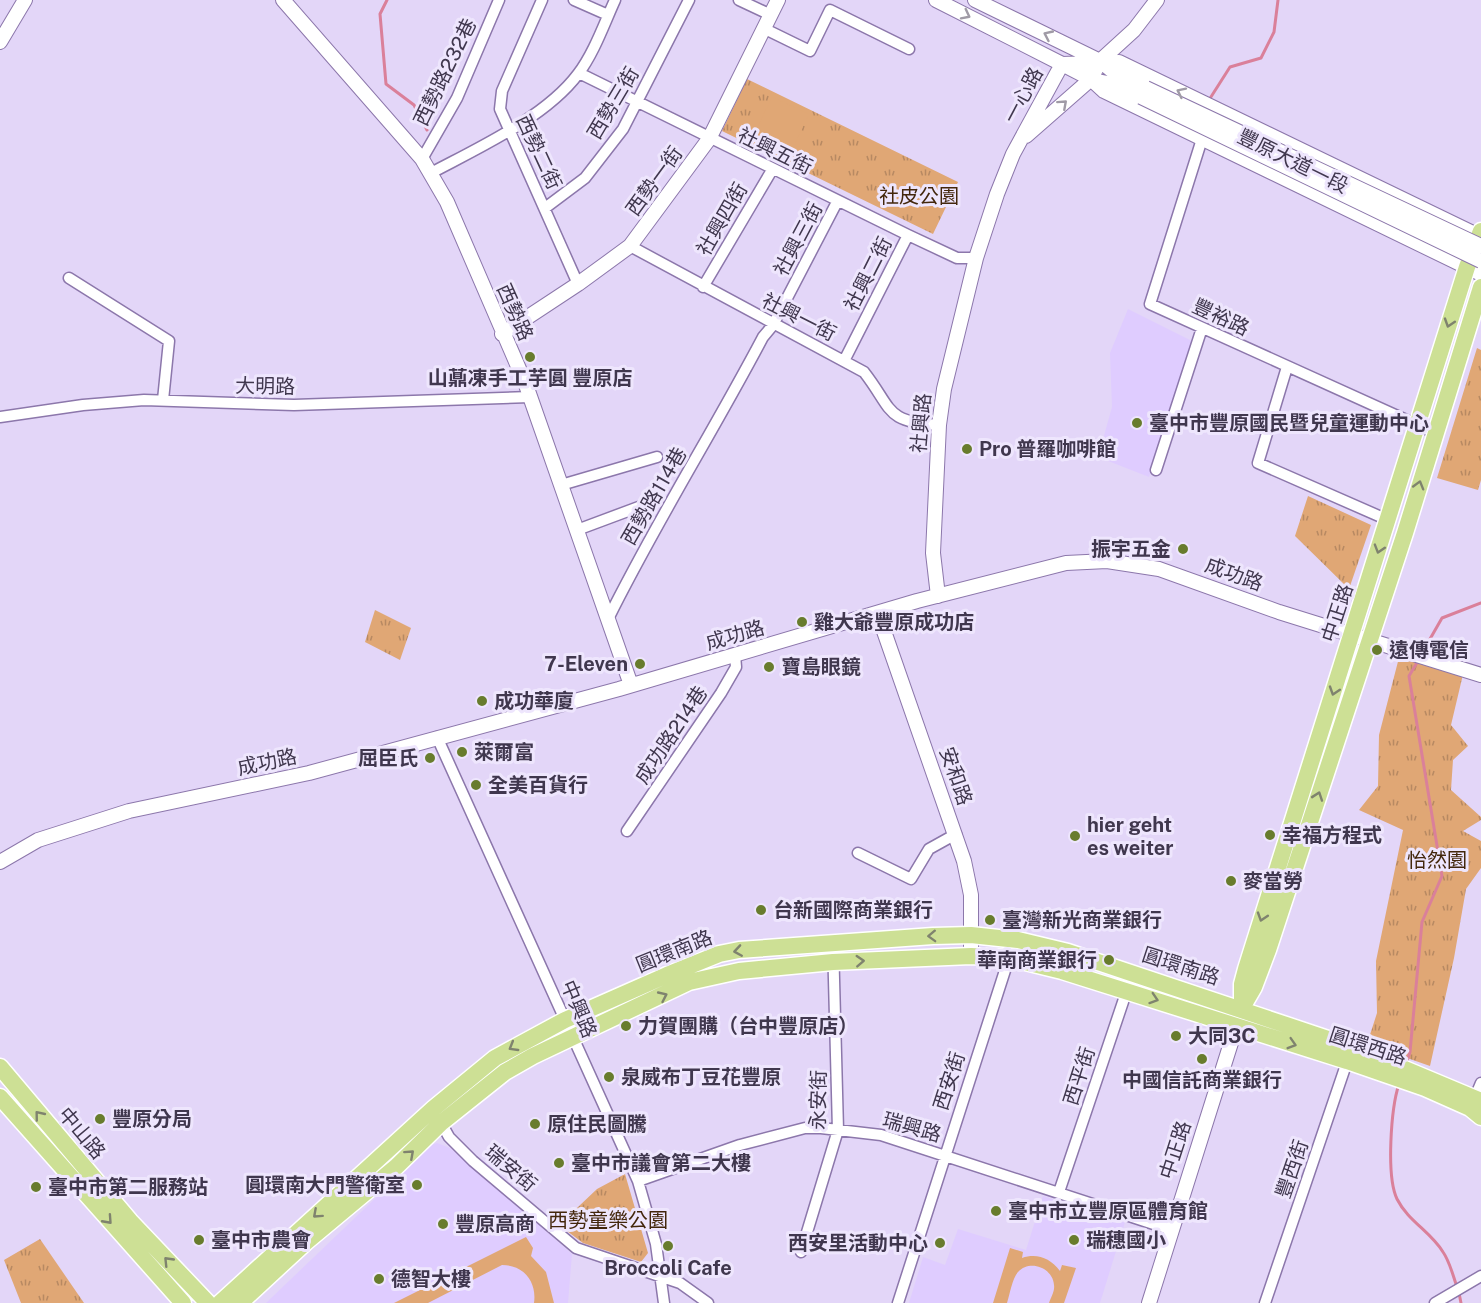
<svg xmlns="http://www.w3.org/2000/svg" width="1481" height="1303" font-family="'Public Sans','Noto Sans TC',sans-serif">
<defs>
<pattern id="grass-tufts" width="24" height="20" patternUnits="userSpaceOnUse" patternTransform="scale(1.5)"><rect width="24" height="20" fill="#e0a775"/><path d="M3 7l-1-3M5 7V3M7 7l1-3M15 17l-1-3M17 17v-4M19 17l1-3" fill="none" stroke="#b78962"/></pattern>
</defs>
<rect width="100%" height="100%" fill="#e3d6f8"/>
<!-- built -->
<path fill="#dfccff" d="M1128,309L1192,341L1149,477L1098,457L1112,407L1110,353Z
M437,1143L450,1148L572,1254L568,1303H266L431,1145Z
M1043,1196L1125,1222L1100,1303H909L923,1257L945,1265L958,1229L1026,1250Z"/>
<!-- grass -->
<path fill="url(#grass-tufts)" d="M747,79L958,182L933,234L722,131Z
M1477,348L1481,350V480L1478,490L1437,478Z
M1308,496L1371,525L1349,589L1295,536Z
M375,610L411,628L400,660L365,642Z
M1402,646L1465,666L1451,725L1468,746L1453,760L1451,790L1481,817V820L1463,831L1481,841V868L1466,889L1454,958L1430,1066L1367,1044L1377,1013L1376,961L1403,830L1359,810L1378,786L1379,735Z
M625,1174L648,1253L641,1262L583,1243L559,1225L597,1189Z
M40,1239L84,1303H21L4,1260Z"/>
<!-- garden -->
<path fill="#e0a775" d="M772,97L809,114L788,158L751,140Z
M526,1237L533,1248L531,1256L546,1272L554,1303H534C537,1282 524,1265 502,1265L428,1303H394Z
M1010,1248L1023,1252L1022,1258C1037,1253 1050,1258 1060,1271L1062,1265L1076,1268L1064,1303H1049C1051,1297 1055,1291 1054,1285C1053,1268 1030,1259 1018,1272C1012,1279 1010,1294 1007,1303H993Z"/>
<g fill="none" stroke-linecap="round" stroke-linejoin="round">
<!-- stream -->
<path stroke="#da809a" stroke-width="3" d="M387,0L380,14L386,84L414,105L427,130
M1209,100L1230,67L1261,58L1274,32L1278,0
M1422,653L1442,618L1481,603
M1406,1064L1410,1052L1422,922L1442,876L1409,676L1418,661
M1399,1084C1391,1108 1386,1176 1397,1199C1408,1221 1431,1232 1443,1252C1450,1262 1453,1276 1457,1287
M1459,1293L1461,1303"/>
<defs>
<path id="minor" d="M542,0L502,91L500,109L578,284
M574,0L608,15
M739,0L771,15
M765,29L810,51L830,10L909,49
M579,73L908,235L957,258H976
M1202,139L1150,304L1435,433
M422,159L457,98L499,0
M431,173C478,148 546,117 578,74C594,53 604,24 615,0
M545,208L585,178L623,129L689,0
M630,246L864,372C893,409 884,422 939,425
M69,278L169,341L163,400
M703,287L772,170
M844,361L908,235
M1287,367L1258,463L1388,520
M0,417L83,405L144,400L294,405L530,397
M1156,470L1202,328
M561,485L657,457
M577,530L644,505
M608,619C656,522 713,432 763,337L773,325L837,202
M437,737L638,1181L656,1244L664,1303
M627,831L721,693L736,667L735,655
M858,853L911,879L929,849L956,834
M1473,1102L1481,1083
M439,1119L449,1137L473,1161L576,1248L680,1283L708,1303
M638,1181L740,1145L805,1128H821L881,1135L1172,1230
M1059,1192L1128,987
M801,1252L838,1130L833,942
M898,1303L1009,958L1012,939
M1265,1303L1349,1056
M1435,1303L1481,1276"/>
<path id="tertiary" d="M283,0L422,159L447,202L526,385L631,685
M936,0L1062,64L1091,79L1104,91L1481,274
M975,0L1100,61L1115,73L1146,88
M0,42L25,0
M1093,80L1112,84L1141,97
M1026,136L1091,79L1100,61L1134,30L1157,0
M502,334L578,284L630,246L709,139L778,0
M938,596L933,553L939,425L944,389L976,258L997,194L1013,154L1062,64L1119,62L1481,237
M878,614L964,861L971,895V956
M0,862L38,840L129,811L309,773L619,689L917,601L1066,563L1107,561L1159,569L1279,612L1481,675
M1149,1303L1236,1027"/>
<path id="primary" d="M1243,1006L1254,987L1268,950L1405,533L1481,287
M1242,1009V984L1246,969L1467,267L1481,231
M0,1067L130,1221L208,1303
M0,1097L183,1303
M220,1303L434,1108L495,1058L565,1020L667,975L719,954L739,950L933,936L971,935L1018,940L1068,952L1352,1047L1481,1101
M240,1303L306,1242L396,1167L441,1123L505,1072L533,1056L689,982L739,971L833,962L971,956L1009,958L1062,971L1347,1061L1425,1088L1470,1108L1481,1117"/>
</defs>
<!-- minor casing -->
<use href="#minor" stroke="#8c77ab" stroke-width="13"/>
<!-- tertiary casing -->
<use href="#tertiary" stroke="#8c77ab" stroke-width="16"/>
<!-- primary casing -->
<use href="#primary" stroke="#fff" stroke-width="19"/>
<!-- minor -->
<use href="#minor" stroke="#fff" stroke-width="10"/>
<!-- tertiary -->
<use href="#tertiary" stroke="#fff" stroke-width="14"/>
<!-- primary -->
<use href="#primary" stroke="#cde095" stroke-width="16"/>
<defs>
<path id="tertiary-bridge" d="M1146,88L1481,246
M1141,97L1481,261"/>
</defs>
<!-- tertiary-bridge casing -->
<use href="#tertiary-bridge" stroke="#8c77ab" stroke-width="16" stroke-linecap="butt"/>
<!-- tertiary-bridge -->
<use href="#tertiary-bridge" stroke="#fff" stroke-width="14"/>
</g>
<!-- one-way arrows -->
<defs><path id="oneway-chevron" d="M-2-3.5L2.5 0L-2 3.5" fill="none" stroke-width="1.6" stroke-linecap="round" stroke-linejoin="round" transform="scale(1.5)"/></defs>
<g stroke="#a09ba6">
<use href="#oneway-chevron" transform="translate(966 15) rotate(27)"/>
<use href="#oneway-chevron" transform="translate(1048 35) rotate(-155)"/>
<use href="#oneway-chevron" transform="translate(1181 92) rotate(-154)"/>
<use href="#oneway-chevron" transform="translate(1063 104) rotate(-42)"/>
</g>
<g stroke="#7f836e">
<use href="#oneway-chevron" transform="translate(1449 323) rotate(108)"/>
<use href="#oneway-chevron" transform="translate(1419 485) rotate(-74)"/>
<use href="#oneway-chevron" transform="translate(1379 549) rotate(107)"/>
<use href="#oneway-chevron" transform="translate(1334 691) rotate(108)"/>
<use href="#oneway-chevron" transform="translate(1318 796) rotate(-71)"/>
<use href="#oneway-chevron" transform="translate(1262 917) rotate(108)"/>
<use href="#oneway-chevron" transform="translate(932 936) rotate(178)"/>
<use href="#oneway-chevron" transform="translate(738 951) rotate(171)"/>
<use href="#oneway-chevron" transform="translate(860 961) rotate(-3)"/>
<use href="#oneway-chevron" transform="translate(663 996) rotate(-25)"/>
<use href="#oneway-chevron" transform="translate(1154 999) rotate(18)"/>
<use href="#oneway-chevron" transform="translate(1292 1044) rotate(17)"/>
<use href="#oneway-chevron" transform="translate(513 1047) rotate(149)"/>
<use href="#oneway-chevron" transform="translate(39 1115) rotate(-129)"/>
<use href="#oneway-chevron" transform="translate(410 1154) rotate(-42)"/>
<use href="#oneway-chevron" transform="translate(317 1214) rotate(138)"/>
<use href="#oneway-chevron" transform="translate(108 1220) rotate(48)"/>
<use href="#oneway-chevron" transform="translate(168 1261) rotate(-134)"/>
</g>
<!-- markers -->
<g fill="#687c2d" stroke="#eee6fd" stroke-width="2">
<circle cx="530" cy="357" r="6"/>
<circle cx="1137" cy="423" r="6"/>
<circle cx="967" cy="449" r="6"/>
<circle cx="1183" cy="549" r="6"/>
<circle cx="802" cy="622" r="6"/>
<circle cx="1377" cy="650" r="6"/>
<circle cx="640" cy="664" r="6"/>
<circle cx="769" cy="667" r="6"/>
<circle cx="482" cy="701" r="6"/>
<circle cx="462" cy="752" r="6"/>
<circle cx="430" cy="758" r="6"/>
<circle cx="476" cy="785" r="6"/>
<circle cx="1270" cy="835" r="6"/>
<circle cx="1075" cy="836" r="6"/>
<circle cx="1231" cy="881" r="6"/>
<circle cx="761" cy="910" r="6"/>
<circle cx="990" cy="920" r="6"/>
<circle cx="1109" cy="960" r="6"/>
<circle cx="626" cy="1026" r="6"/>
<circle cx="1176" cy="1036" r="6"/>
<circle cx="1202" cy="1059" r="6"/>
<circle cx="609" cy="1077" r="6"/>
<circle cx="100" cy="1119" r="6"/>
<circle cx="535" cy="1124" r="6"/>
<circle cx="559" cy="1163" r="6"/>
<circle cx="417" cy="1185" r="6"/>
<circle cx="36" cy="1187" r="6"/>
<circle cx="996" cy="1211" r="6"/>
<circle cx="443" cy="1224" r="6"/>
<circle cx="199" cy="1240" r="6"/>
<circle cx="1074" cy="1240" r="6"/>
<circle cx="940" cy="1243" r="6"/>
<circle cx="668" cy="1246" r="6"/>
<circle cx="379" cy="1279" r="6"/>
</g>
<g text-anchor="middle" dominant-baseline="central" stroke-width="6" stroke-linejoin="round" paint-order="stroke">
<!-- street labels -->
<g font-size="20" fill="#40374e" stroke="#eee6fd">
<text transform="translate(445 72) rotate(-64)">西勢路232巷</text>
<text transform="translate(1023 95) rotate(-62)">一心路</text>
<text transform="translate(613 103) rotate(-59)">西勢三街</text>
<text transform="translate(775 151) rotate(26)">社興五街</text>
<text transform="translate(539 152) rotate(65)">西勢二街</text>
<text transform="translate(1293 161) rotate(26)">豐原大道一段</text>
<text transform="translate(654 181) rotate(-54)">西勢一街</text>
<text transform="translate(722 219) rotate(-60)">社興四街</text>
<text transform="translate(798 239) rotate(-62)">社興三街</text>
<text transform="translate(868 274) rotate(-63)">社興二街</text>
<text transform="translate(515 312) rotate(66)">西勢路</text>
<text transform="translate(799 317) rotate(27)">社興一街</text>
<text transform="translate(1221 317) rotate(25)">豐裕路</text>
<text transform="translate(265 386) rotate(1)">大明路</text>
<text transform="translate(921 423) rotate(-85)">社興路</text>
<text transform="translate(654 496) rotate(-60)">西勢路114巷</text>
<text transform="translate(1234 574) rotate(20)">成功路</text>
<text transform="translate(1337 613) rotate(-72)">中正路</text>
<text transform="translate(735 635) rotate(-16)">成功路</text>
<text transform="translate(671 735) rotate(-56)">成功路214巷</text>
<text transform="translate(267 762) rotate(-12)">成功路</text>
<text transform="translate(956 776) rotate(71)">安和路</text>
<text transform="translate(674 951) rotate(-22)">圓環南路</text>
<text transform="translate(1181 966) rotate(18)">圓環南路</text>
<text transform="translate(579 1009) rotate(67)">中興路</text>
<text transform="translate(1368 1046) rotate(18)">圓環西路</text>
<text transform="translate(1079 1076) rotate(-72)">西平街</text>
<text transform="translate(949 1081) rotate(-72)">西安街</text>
<text transform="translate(818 1100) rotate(-89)">永安街</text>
<text transform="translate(912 1127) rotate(16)">瑞興路</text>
<text transform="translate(82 1133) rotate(50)">中山路</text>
<text transform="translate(1175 1150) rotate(-72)">中正路</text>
<text transform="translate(511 1168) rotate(40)">瑞安街</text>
<text transform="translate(1292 1169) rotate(-71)">豐西街</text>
</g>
<!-- park labels -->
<g font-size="20" fill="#43270c" stroke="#eee6fd">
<text x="919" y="196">社皮公園</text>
<text x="1437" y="860">怡然園</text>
<text x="608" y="1220">西勢童樂公園</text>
</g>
<!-- poi labels -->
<g font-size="20" font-weight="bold" fill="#40374e" stroke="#eee6fd" text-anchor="start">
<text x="530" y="378" text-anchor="middle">山薡凍手工芋圓 豐原店</text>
<text x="1149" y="423">臺中市豐原國民暨兒童運動中心</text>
<text x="979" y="449">Pro 普羅咖啡館</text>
<text x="1171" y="549" text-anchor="end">振宇五金</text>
<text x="814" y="622">雞大爺豐原成功店</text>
<text x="1389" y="650">遠傳電信</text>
<text x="628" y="664" text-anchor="end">7-Eleven</text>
<text x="781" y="667">寶島眼鏡</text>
<text x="494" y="701">成功華廈</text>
<text x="474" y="752">萊爾富</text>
<text x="418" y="758" text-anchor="end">屈臣氏</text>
<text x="488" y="785">全美百貨行</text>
<text x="1087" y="825">hier geht<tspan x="1087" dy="23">es weiter</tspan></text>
<text x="1282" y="835">幸福方程式</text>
<text x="1243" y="881">麥當勞</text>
<text x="773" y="910">台新國際商業銀行</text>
<text x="1002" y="920">臺灣新光商業銀行</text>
<text x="1097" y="960" text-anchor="end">華南商業銀行</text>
<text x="638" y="1026">力賀團購（台中豐原店）</text>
<text x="1188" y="1036">大同3C</text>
<text x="621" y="1077">泉威布丁豆花豐原</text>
<text x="1202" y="1080" text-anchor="middle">中國信託商業銀行</text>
<text x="112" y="1119">豐原分局</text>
<text x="547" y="1124">原住民圖騰</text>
<text x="571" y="1163">臺中市議會第二大樓</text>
<text x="405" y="1185" text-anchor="end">圓環南大門警衛室</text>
<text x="48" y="1187">臺中市第二服務站</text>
<text x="1008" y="1211">臺中市立豐原區體育館</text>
<text x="455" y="1224">豐原高商</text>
<text x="211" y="1240">臺中市農會</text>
<text x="1086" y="1240">瑞穗國小</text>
<text x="928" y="1243" text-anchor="end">西安里活動中心</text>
<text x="668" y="1268" text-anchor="middle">Broccoli Cafe</text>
<text x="391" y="1279">德智大樓</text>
</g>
</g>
</svg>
